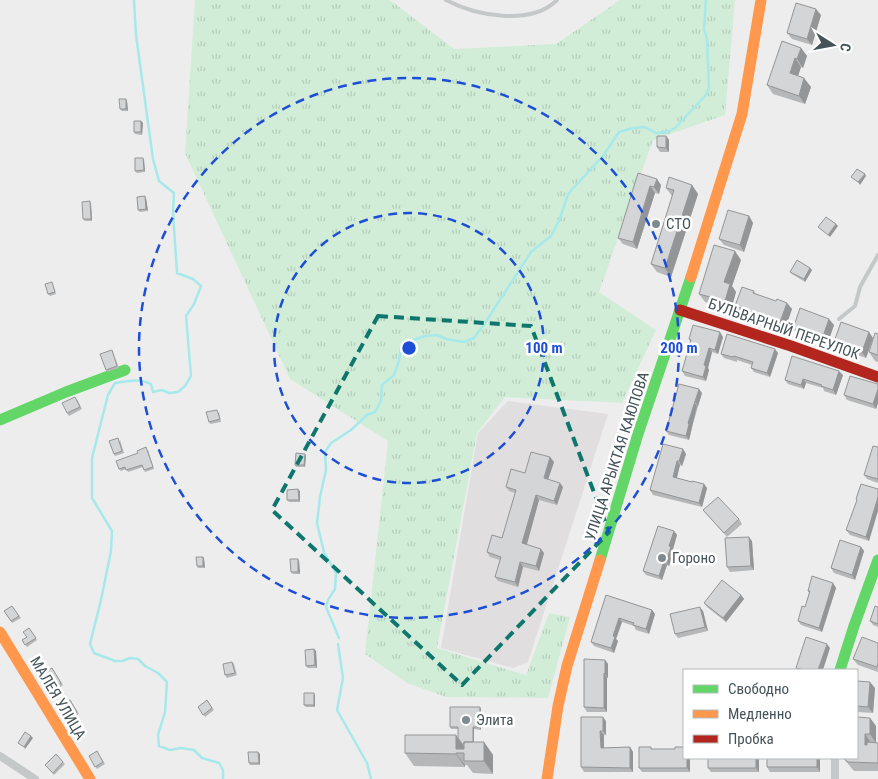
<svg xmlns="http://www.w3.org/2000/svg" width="878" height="779" font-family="'Roboto Condensed',sans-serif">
<defs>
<pattern id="park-tufts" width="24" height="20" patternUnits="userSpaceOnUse" patternTransform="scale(1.25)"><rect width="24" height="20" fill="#d1edd7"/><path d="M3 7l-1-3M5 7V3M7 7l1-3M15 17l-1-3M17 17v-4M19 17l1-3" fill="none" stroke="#b5cdbb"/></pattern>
</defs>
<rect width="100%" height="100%" fill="#eeeded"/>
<!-- education -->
<path fill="#e0dedf" d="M508,401L608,414L528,662L513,668L441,648L478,433Z"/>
<!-- park -->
<path fill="url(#park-tufts)" d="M195,0H390L454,49L556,44L620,0H735L725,115L653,140L599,292L656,330L622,403L505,397L477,433L437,648L526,675L549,613L570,617L548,698L446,697L407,683L365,654L388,441L290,379L185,153Z"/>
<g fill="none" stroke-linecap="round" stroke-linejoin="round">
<!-- stream -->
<path stroke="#a7e9ea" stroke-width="2.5" d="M134,0L136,35L153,159L159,181L174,193L173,212L177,273L193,279L201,286L194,304L186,316L191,376L185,386L178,392L169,393L162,390L153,392L151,384C139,378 128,381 115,383L108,395L92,458V498L112,531L111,551L101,600L90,644L94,653L115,661H122L130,658L138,659L145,666L158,673L167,682L165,712L158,735L159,746L170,750L181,748L194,750L202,758L219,763L223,770V779
M339,638L326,607L328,600L335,589L336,573L324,552L317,523L320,497L326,470L325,452L331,443L351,430L367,415L375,412L381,401L382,385L394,375L399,361L401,346L408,342L425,336L437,335L446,339L464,342L474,338L483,326L531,252L551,236L559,221L568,194L603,156L619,132L633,128L645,127L656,133L667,132L675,128L705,96L709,88L707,39L704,29L706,0
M338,644L343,678L337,710L367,763L371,779"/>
<!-- lane -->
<path stroke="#c5c8c9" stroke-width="4" d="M446,0C476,16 531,26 557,0
M839,319L855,306L860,287L878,255"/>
<!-- street -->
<path stroke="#c5c8c9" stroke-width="8" d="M0,756L35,779
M835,758V779"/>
<!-- fast -->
<path stroke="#63d668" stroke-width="11" d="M0,420L66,392L125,370
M600,560L638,434L691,277
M840,670L854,626L878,560"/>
<!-- slow -->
<path stroke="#ff974d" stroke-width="11" d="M691,277L742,114L761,0
M0,632L90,779
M547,779L558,706L567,666L600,560"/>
<!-- jam -->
<path stroke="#b3261e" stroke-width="11" d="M680,310L791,346L878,377"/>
</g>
<!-- wall -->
<path fill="#b6b7b8" d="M821,15L812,45L792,39L787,33Z
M801,48L807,56L803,68L801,67L798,76L811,87L805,104L773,94L767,85Z
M127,101L128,111H122L120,109Z
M141,121L143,123L142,135L135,134L134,132Z
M666,136L669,140V152H660L657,147Z
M144,160L145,172L137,173L135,171Z
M638,173L661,185L659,194L655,193L637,249L623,244L618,238Z
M692,185L698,194L671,277L657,272L651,264L672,196L666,188Z
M146,198L148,211L140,212L138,210Z
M91,204L92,221H85L83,219Z
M749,216L753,223L744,252L724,245L719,239Z
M741,260L732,286L736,292L731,310L705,302L699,294Z
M810,268L812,270L805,282L792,274L790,272Z
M53,284L56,294L50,296L48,294Z
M754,291L756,294L776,301L787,303L792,309L785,329L740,313L735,306Z
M834,325L827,345L798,335L793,329Z
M878,334V362L875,361L869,352Z
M723,337L718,354L712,352L708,368L709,370L706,381L685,376L682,371L690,341L689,339Z
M873,338L866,358L838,348L834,342Z
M112,350L119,368L107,372L106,370Z
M778,353L770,377L754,372L751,368L752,365L737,360V362L724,358L721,354Z
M843,375L836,395L824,391L823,388L806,383L804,389L788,384L785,380Z
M878,384V403L876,409L847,400L844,395Z
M702,393L692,427V428L689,440L669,435L666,431Z
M77,399L82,409L69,416L67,413Z
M219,412L221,422L210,424L209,422Z
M120,440L124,453L115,456L114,454Z
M878,447V483L867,479L864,475Z
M683,449L686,454L682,466L680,465L677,478L692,482L704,484L707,488L702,507L653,495L650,490Z
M148,450L154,469L145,472L143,467L128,472L126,469L121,471L119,469Z
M305,454L306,456L305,467H296L295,465Z
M550,457L554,462L548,479L563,487L557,505L539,500L526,545L544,553L539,571L523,567L518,587L498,581L495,577L500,560L490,557L487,552L502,538L515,493L509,491L506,487L525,473Z
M878,489L869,541L850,535L846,530L857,501L856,499Z
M300,491V502H289L287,500Z
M703,510L739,519L742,524L727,537Z
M674,531L677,535L673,549L674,551L669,566L667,565L662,580L646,575L643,571Z
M752,541L754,570L730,572L727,567Z
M861,547L864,551L855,580L834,573L831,568Z
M203,557L204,559L205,568H198L197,566Z
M299,561L300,574H293L291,572Z
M833,583L836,588L822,632L801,625L798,621L805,607L809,593L808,591Z
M606,595L652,610L655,614L649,634L636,630L634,626L622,622L616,639L618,641L614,653L594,646L591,642Z
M741,595L744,599L726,622L707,607L704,603Z
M12,606L21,618L12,623L4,611Z
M878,607V627L873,625L870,621Z
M703,611L708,631L678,638L675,634Z
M29,628L37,640L27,647L22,640L27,637Z
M878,643V672L858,665L853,659Z
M314,649L316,651L317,668H308L306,666Z
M605,660L608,664V678H607V712H587L584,707Z
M232,662L234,664L237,675L227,678L225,675Z
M52,668L63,685L56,690L44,673Z
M857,681L875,688L873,713L857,712Z
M314,693L315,696V707H306L304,705Z
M70,700L79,714L69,720L60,706Z
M207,700L214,710L205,717L198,707Z
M481,709V730L474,729V742H484L493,755V774L473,773L467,765H465V767L414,766L405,753L458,738V729H451L450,727Z
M581,717L606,721V735H604V748L630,747L633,752V772H584L581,767Z
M870,718L876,726V743H878V771H854L844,759Z
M652,749H675L684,758H690V772H642L639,768Z
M97,751L105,764L97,769L89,756Z
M260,754V765H250L249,763Z
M759,758V772H711L708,768Z
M767,758H820V772H770L767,767Z
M63,762L65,764L54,775L45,765Z"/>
<!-- shaded-wall -->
<path fill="#949596" d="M816,9L821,15L812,45L807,39Z
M801,48L807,56L803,68L797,59Z
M795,58L801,67L796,82L790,73Z
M804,78L811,87L805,104L799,96Z
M126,99L127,101L128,111L126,109Z
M141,121L143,123L142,135L141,132Z
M666,136L669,140V152L666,148Z
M143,158L144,160L145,172L144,170Z
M865,174L866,176L860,185L858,182Z
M657,179L661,185L659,194L654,187Z
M692,185L698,194L671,277L665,268Z
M650,186L655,193L637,249L633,242Z
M145,196L146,198L148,211L146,209Z
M90,201L91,204L92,221L91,219Z
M749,216L753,223L744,252L740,245Z
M836,224L838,226L830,237L828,235Z
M735,251L741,260L732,286L736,292L731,310L725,301L724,282Z
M810,268L812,270L805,282L804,279Z
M787,303L792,309L785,329L780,322Z
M829,319L834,325L827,345L822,339Z
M720,332L723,337L718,354L715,350Z
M869,332L873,338L866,358L862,352Z
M709,348L712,352L708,368L709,370L706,381L703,377L704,365Z
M775,349L778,353L770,377L767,373Z
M839,371L843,375L836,395L833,390Z
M803,379L806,383L804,389L801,385Z
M699,389L702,393L698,406L695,402Z
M878,389V403L876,409L873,404Z
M694,402L697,406L689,440L686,436L688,423Z
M683,449L686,454L682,466L679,461Z
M305,454L306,456L305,467L304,465Z
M550,457L554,462L547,483L544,478Z
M677,461L680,465L676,481L673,477Z
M560,483L563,487L557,505L554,501Z
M704,484L707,488L702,507L699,503Z
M298,489L300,491V502L299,500Z
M536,495L539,500L526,548L522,543Z
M878,497V511L869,541L866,537Z
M674,531L677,535L673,549L674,551L669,566L666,562L669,546Z
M749,537L752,541L754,570L751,566Z
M861,547L864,551L855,580L852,575Z
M541,549L544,553L539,571L536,566Z
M203,557L204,559L205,568L203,566Z
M298,559L299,561L300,574L298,572Z
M664,561L667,565L662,580L659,576Z
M520,562L523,567L518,587L515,582Z
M833,583L836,588L822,632L819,628Z
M741,595L744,599L726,622L723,618Z
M700,607L703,611L708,631L705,627Z
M652,610L655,614L649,634L646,629Z
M619,618L622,622L616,639L618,641L614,653L611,648L613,636Z
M827,644L830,648L823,670H818Z
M314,649L316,651L317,668L315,665Z
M605,660L608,664V678L605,674Z
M604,673L607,678V712L604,708Z
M870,682L875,688L873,713L868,707Z
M314,693L315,696V707L314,705Z
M480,707L481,709V730L479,727Z
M603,717L606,721V735L603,731Z
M870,718L876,726V743L870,734Z
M473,727L474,729V747L473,744Z
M600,731L604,735V753L601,748Z
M865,734L871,743V753L865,745Z
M456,735L465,748L464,753L456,749Z
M31,736L33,738L25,749L24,747Z
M484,742L493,755V774L484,761Z
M630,747L633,752V772L630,768Z
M258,752L260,754V765L259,763Z
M456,753L465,765V767L456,754Z
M687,758H690V772L687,768Z
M756,758H759V772L756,768Z
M817,758H820V772L817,767Z"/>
<!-- building -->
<path fill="#d4d5d6" stroke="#949596" d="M796,3L816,9L807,39L787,33Z
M782,41L801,48L797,59L795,58L790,73L804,78L799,96L767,85Z
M119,99H126V109H120Z
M134,121H141V132H134Z
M657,136H666V148L657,147Z
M135,158H143L144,170L135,171Z
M857,169L865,174L858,182L851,177Z
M638,173L657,179L654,187L650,186L633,242L618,238Z
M669,177L692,185L665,268L651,264L674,190L666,188Z
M145,196L146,209L138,210L137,197Z
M90,201L91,219H83L82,202Z
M728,210L749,216L740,245L719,239Z
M826,217L836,224L828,235L818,227Z
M714,245L735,251L724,282L730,284L725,301L699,294Z
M797,260L810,268L804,279L790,272Z
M52,282L55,292L48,294L45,284Z
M742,287L754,291L753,293L776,301L777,299L787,303L780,322L735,306Z
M800,308L829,319L822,339L793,329Z
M841,322L869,332L862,352L834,342Z
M693,325L720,332L715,350L709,348L704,365L706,366L703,377L682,371L691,340L689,339Z
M875,333L878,334V355L869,352Z
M727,334L775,349L767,373L751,368L753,362L734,356L733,357L721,354Z
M112,350L117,366L106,370L100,354Z
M792,356L839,371L833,390L821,386L822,385L803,379L801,385L785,380Z
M850,376L878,384V389L873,404L844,395Z
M679,384L699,389L688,423L689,424L686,436L666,431Z
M75,397L80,407L67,413L62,403Z
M217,410L220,419L209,422L206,412Z
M118,438L122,451L114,454L109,441Z
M663,444L683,449L679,461H677L673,477L692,482V481L704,484L699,503L650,490Z
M873,446L878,447V479L864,475Z
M146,447L153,467L144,470L142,465L126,470L125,467L119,469L116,461L138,453L137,451Z
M531,452L550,457L544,478L560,483L554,501L536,495L522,543L541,549L536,566L520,562L515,582L495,577L501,557L487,552L492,535L502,538L516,490L506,487L511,469L525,473Z
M296,453L305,454L304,465H295Z
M861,484L878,489V497L866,537L846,530L857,500L856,499Z
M298,489L299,500H287V490Z
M718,497L739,519L724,533L703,510Z
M658,526L674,531L669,546L671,547L666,562L664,561L659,576L643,571Z
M749,537L751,566L727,567L725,538Z
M840,540L861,547L852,575L831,568Z
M196,557H203V566H197Z
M290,559H298V572H291Z
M812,576L833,583L819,628L798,621L802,606L805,607L810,591H808Z
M722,580L741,595L723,618L704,603Z
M606,595L652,610L646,629L633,625L634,623L619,618L613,636L615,637L611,648L591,642Z
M12,606L19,616L11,621L4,611Z
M875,606L878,607V624L870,621Z
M700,607L705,627L675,634L670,614Z
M29,628L36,638L25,645L22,640L27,637L23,632Z
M806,637L827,644L818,670H804L796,668Z
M862,637L878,643V663L877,667L853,659Z
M314,649L315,665L306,666L305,650Z
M584,659L605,660V674L604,673V708L584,707Z
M232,662L235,673L225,675L223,664Z
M52,668L61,683L54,688L44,673Z
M857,681L870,682L868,707L857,706Z
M304,693H314V705H304Z
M70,700L77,712L68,718L60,706Z
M207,700L212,708L203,715L198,707Z
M450,707H480L479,727H473V742H464V744H462L458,738V727H450Z
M581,717H603V731H600L601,748L630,747V768L581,767Z
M857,717L870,718V734H865V745H867V742L878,743V763L848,762L844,759V758H857Z
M25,732L31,736L24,747L18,743Z
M405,735H456V749H464V742H484V761H464V753H456V754L405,753Z
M639,747H651V749H675V747H684V758H687V768H639Z
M97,751L103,762L95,767L89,756Z
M248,752H258L259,763H249Z
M56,754L63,762L53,773L45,765Z
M708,758H756V768H708Z
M767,758H817V767H767Z"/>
<!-- marked area -->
<path fill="none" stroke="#0f766e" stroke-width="4" stroke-dasharray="10 6" stroke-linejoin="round" d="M378,316L531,326L609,532L462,685L272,510Z"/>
<!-- distance rings -->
<g fill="none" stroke="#1d4ed8" stroke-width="2.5" stroke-dasharray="9 6">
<circle cx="409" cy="348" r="135"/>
<circle cx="409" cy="348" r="270"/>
</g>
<!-- markers -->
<g fill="#80898d" stroke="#fff" stroke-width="2">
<circle cx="656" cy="224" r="5"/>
<circle cx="662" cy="558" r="5"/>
<circle cx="466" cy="720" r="5"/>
</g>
<g text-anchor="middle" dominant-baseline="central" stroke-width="5" stroke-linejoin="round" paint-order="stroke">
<!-- poi labels -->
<g font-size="15" fill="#455359" stroke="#fff" text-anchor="start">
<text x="666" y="224">СТО</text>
<text x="672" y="558">Гороно</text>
<text x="476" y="720">Элита</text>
</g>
<!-- street labels -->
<g font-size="15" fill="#455359" stroke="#fff">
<text transform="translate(784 329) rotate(19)">БУЛЬВАРНЫЙ ПЕРЕУЛОК</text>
<text transform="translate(617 456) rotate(-72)">УЛИЦА АРЫКТАЯ КАЮПОВА</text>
<text transform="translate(58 698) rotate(59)">МАЛЕЯ УЛИЦА</text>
</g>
</g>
<circle cx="409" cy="348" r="8" fill="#1d4ed8" stroke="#fff" stroke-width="2.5"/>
<g font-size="15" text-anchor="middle" font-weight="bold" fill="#1d4ed8" stroke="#fff" stroke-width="5" stroke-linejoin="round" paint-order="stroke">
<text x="544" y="353">100 m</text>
<text x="679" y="353">200 m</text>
</g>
<!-- legend -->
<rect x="683" y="669" width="175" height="90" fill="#ffffff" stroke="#b5babd"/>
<rect x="693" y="685" width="25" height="8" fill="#63d668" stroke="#b5babd"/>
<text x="728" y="694" font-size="15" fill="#455359">Свободно</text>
<rect x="693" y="710" width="25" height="8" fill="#ff974d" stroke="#b5babd"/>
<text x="728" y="719" font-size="15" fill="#455359">Медленно</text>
<rect x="693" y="735" width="25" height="8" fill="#b3261e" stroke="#b5babd"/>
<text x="728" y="744" font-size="15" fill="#455359">Пробка</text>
<!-- north arrow -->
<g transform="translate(833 45) rotate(101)" stroke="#ffffff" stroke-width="4" paint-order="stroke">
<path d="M0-4L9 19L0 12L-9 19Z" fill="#455359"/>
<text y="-8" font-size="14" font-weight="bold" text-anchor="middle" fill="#455359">С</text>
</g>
</svg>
